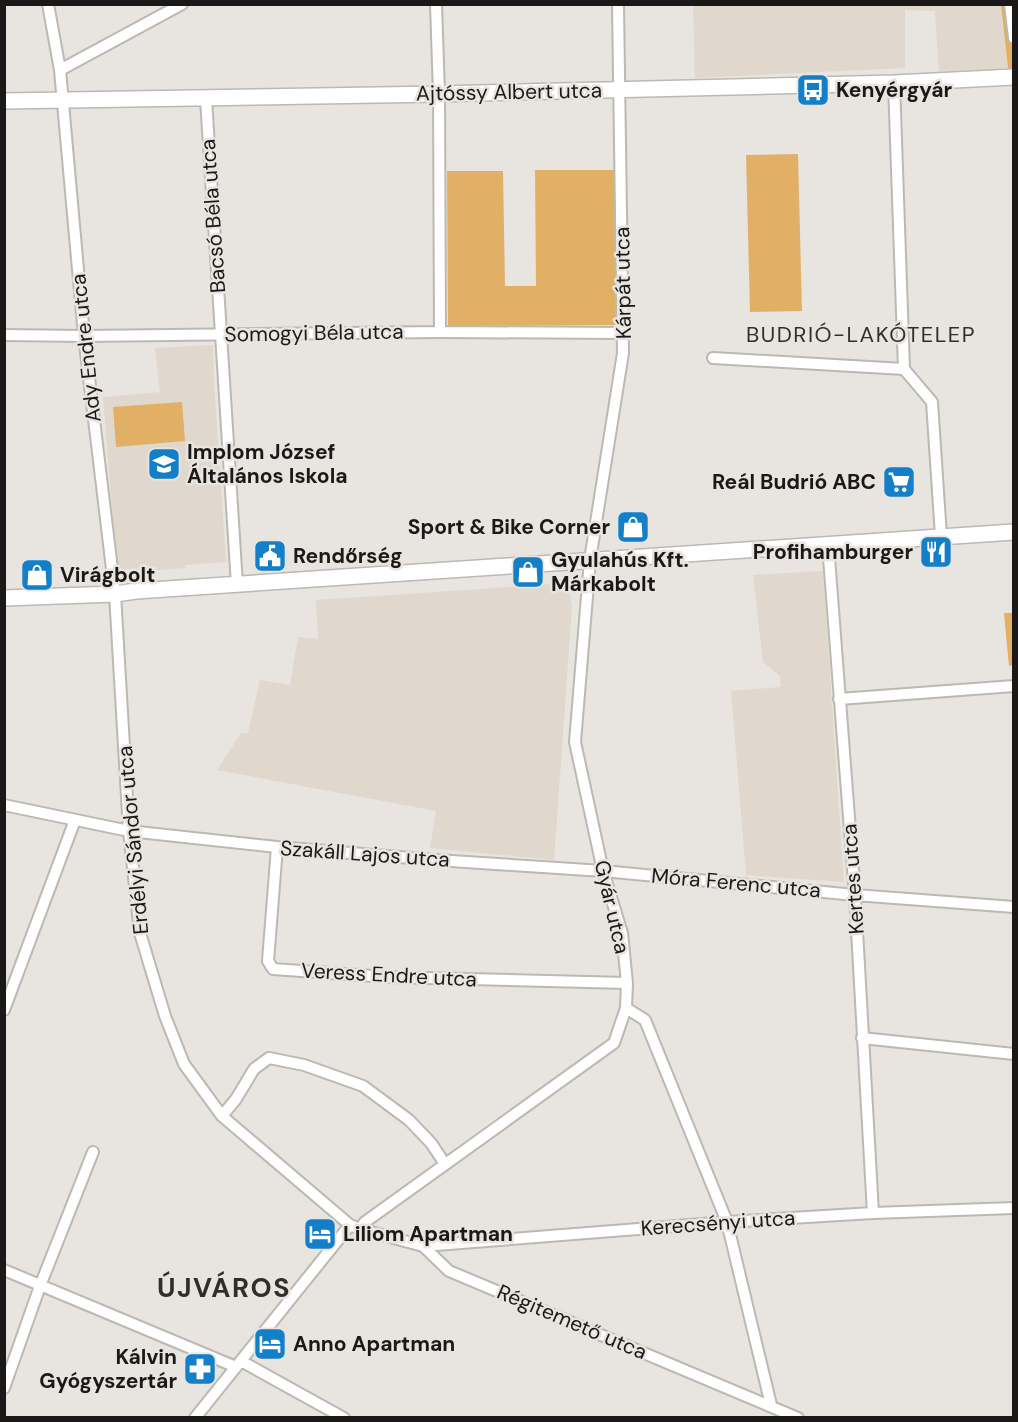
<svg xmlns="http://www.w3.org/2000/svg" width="1018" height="1422" font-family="'DM Sans',sans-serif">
<rect width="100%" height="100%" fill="#e8e4df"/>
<!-- built -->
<path fill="#e0d8cc" d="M693,5H1001L1008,68L939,72L935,11L905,10V68L695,78Z
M213,345L214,384L226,562L185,565V568L157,570V567L117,570L103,397L160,392L155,348Z
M823,571L844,882L746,875L731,691L781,687L780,676L763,662L753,575Z
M568,583L572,607L554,860L430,848L436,811L217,770L241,733H248L260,680L290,685L298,637L318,639L316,600Z"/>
<!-- green -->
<path fill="#e1b065" d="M1001,5H1013V68H1008Z
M798,154L802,311L750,312L746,155Z
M535,170H614L616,325L448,326L447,171H503L505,286H536Z
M182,402L185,441L116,447L113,407Z
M1004,613H1013V665L1009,666Z"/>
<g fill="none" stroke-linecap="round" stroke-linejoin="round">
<defs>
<path id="street" d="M48,4L60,70L84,336L115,594L129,831L140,933L165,1016L184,1064L222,1116L350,1225L360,1229L423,1246L449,1271L798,1418
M436,4L439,94L440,332
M1010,4L1014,38
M60,70L182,4
M894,83L904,369L932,402L941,536
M206,99L237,585
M4,335L84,336L440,332L623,333
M713,358L904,369
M828,545L855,895L873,1213
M839,699L1014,686
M4,805L129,831L277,847L436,860L603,871L855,895L1014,907
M277,847L268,961L273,969L387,977L627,983
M626,1008L645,1020L727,1222L771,1405
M4,1010L75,820
M862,1038L1014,1054
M222,1116L236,1099L254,1069L269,1058L304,1065L363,1086L409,1120L431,1143L445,1164
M360,1229L365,1222L614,1043L626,1008L627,983L622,933L603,871L575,742L590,560L623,353L618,4
M423,1246L727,1222L873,1213L1014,1208
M4,1270L236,1367
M241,1361L344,1418
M4,1388L40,1286L93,1152
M195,1418L350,1225"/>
<path id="secondary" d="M4,101L439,94L894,83L1014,77
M4,598L115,594L136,591L1014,532"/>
</defs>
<!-- street casing -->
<use href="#street" stroke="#bcb8b3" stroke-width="14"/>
<!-- secondary casing -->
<use href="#secondary" stroke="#bcb8b3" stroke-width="18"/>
<!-- street -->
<use href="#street" stroke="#fff" stroke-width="10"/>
<!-- secondary -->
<use href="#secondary" stroke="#fff" stroke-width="15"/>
</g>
<!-- icons -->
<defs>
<symbol id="bus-square" viewBox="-11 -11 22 22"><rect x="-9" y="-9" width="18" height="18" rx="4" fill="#137fc9" stroke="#e8e4df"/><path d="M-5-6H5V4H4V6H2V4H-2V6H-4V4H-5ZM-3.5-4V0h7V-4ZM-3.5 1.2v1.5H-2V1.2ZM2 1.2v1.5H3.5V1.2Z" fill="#fff"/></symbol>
<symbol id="school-square" viewBox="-11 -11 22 22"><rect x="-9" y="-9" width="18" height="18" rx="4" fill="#137fc9" stroke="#e8e4df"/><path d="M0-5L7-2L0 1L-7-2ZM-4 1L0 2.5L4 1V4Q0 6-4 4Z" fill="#fff"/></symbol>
<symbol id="supermarket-square" viewBox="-11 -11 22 22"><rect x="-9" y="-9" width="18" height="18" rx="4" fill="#137fc9" stroke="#e8e4df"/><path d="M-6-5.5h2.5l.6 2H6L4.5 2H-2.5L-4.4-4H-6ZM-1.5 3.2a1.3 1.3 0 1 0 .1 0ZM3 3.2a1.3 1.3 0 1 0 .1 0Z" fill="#fff"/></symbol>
<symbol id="shop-square" viewBox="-11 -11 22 22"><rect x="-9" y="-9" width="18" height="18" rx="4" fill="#137fc9" stroke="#e8e4df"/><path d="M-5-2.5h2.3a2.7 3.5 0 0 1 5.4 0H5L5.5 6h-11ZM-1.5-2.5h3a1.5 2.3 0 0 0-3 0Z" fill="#fff"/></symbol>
<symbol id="restaurant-square" viewBox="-11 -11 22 22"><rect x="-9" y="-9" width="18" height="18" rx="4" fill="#137fc9" stroke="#e8e4df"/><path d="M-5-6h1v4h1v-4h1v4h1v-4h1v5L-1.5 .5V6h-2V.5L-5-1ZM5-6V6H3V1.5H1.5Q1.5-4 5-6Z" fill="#fff"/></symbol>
<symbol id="civic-square" viewBox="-11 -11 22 22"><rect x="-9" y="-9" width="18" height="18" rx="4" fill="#137fc9" stroke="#e8e4df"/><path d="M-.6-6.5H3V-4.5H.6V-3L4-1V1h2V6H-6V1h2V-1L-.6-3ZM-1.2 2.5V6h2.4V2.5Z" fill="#fff"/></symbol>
<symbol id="hotel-square" viewBox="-11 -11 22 22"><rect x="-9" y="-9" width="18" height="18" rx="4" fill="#137fc9" stroke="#e8e4df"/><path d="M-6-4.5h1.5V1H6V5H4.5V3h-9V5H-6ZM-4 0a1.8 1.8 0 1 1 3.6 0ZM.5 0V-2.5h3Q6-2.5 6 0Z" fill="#fff"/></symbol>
<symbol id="pharmacy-square" viewBox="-11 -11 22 22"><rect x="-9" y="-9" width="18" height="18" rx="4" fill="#137fc9" stroke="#e8e4df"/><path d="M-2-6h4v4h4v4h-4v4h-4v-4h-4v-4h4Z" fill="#fff"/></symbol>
</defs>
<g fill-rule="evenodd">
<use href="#bus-square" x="794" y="71" width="38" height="38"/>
<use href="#school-square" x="145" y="445" width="38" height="38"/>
<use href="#supermarket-square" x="880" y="463" width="38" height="38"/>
<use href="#shop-square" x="614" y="508" width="38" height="38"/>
<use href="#restaurant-square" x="917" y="533" width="38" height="38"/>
<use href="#civic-square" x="251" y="537" width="38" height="38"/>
<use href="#shop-square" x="509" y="553" width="38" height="38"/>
<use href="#shop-square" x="18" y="556" width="38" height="38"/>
<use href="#hotel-square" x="301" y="1215" width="38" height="38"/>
<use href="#hotel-square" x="251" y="1325" width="38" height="38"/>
<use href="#pharmacy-square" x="181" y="1350" width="38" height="38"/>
</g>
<g text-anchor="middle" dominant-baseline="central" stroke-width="5" stroke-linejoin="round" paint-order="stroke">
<!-- poi labels -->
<g font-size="21" font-weight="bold" fill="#1a1917" stroke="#e8e4df" text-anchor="start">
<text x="836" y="90">Kenyérgyár</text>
<text x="187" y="452">Implom József<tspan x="187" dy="24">Általános Iskola</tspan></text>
<text x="876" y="482" text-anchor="end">Reál Budrió ABC</text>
<text x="610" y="527" text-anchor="end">Sport &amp; Bike Corner</text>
<text x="913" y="552" text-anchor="end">Profihamburger</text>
<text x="293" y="556">Rendőrség</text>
<text x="551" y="560">Gyulahús Kft.<tspan x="551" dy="24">Márkabolt</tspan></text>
<text x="60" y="575">Virágbolt</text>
<text x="343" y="1234">Liliom Apartman</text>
<text x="293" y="1344">Anno Apartman</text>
<text x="177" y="1357" text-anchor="end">Kálvin<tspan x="177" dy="24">Gyógyszertár</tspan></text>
</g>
<!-- street labels -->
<g font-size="21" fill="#1a1917" stroke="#e8e4df">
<text transform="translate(509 92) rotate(-1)">Ajtóssy Albert utca</text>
<text transform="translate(213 216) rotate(-94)">Bacsó Béla utca</text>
<text transform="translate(623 283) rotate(-91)">Kárpát utca</text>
<text transform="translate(314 333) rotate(-1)">Somogyi Béla utca</text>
<text transform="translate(86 348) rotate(-96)">Ady Endre utca</text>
<text transform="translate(133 840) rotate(-95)">Erdélyi Sándor utca</text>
<text transform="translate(365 854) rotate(4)">Szakáll Lajos utca</text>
<text transform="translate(853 879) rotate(-94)">Kertes utca</text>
<text transform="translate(736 883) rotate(5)">Móra Ferenc utca</text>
<text transform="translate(612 907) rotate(77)">Gyár utca</text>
<text transform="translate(389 975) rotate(3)">Veress Endre utca</text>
<text transform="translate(718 1223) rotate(-4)">Kerecsényi utca</text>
<text transform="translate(572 1322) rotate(23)">Régitemető utca</text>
</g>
<!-- neighbourhood labels -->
<g font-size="22" letter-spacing="1.5" fill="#312e2a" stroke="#e8e4df">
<text x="861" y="334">BUDRIÓ-LAKÓTELEP</text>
</g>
<!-- district labels -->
<g font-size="27" font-weight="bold" letter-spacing="1.5" fill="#312e2a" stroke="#e8e4df">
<text x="224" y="1287">ÚJVÁROS</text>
</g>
</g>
<!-- border -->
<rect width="1018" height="1422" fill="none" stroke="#1a1917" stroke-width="12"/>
</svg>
